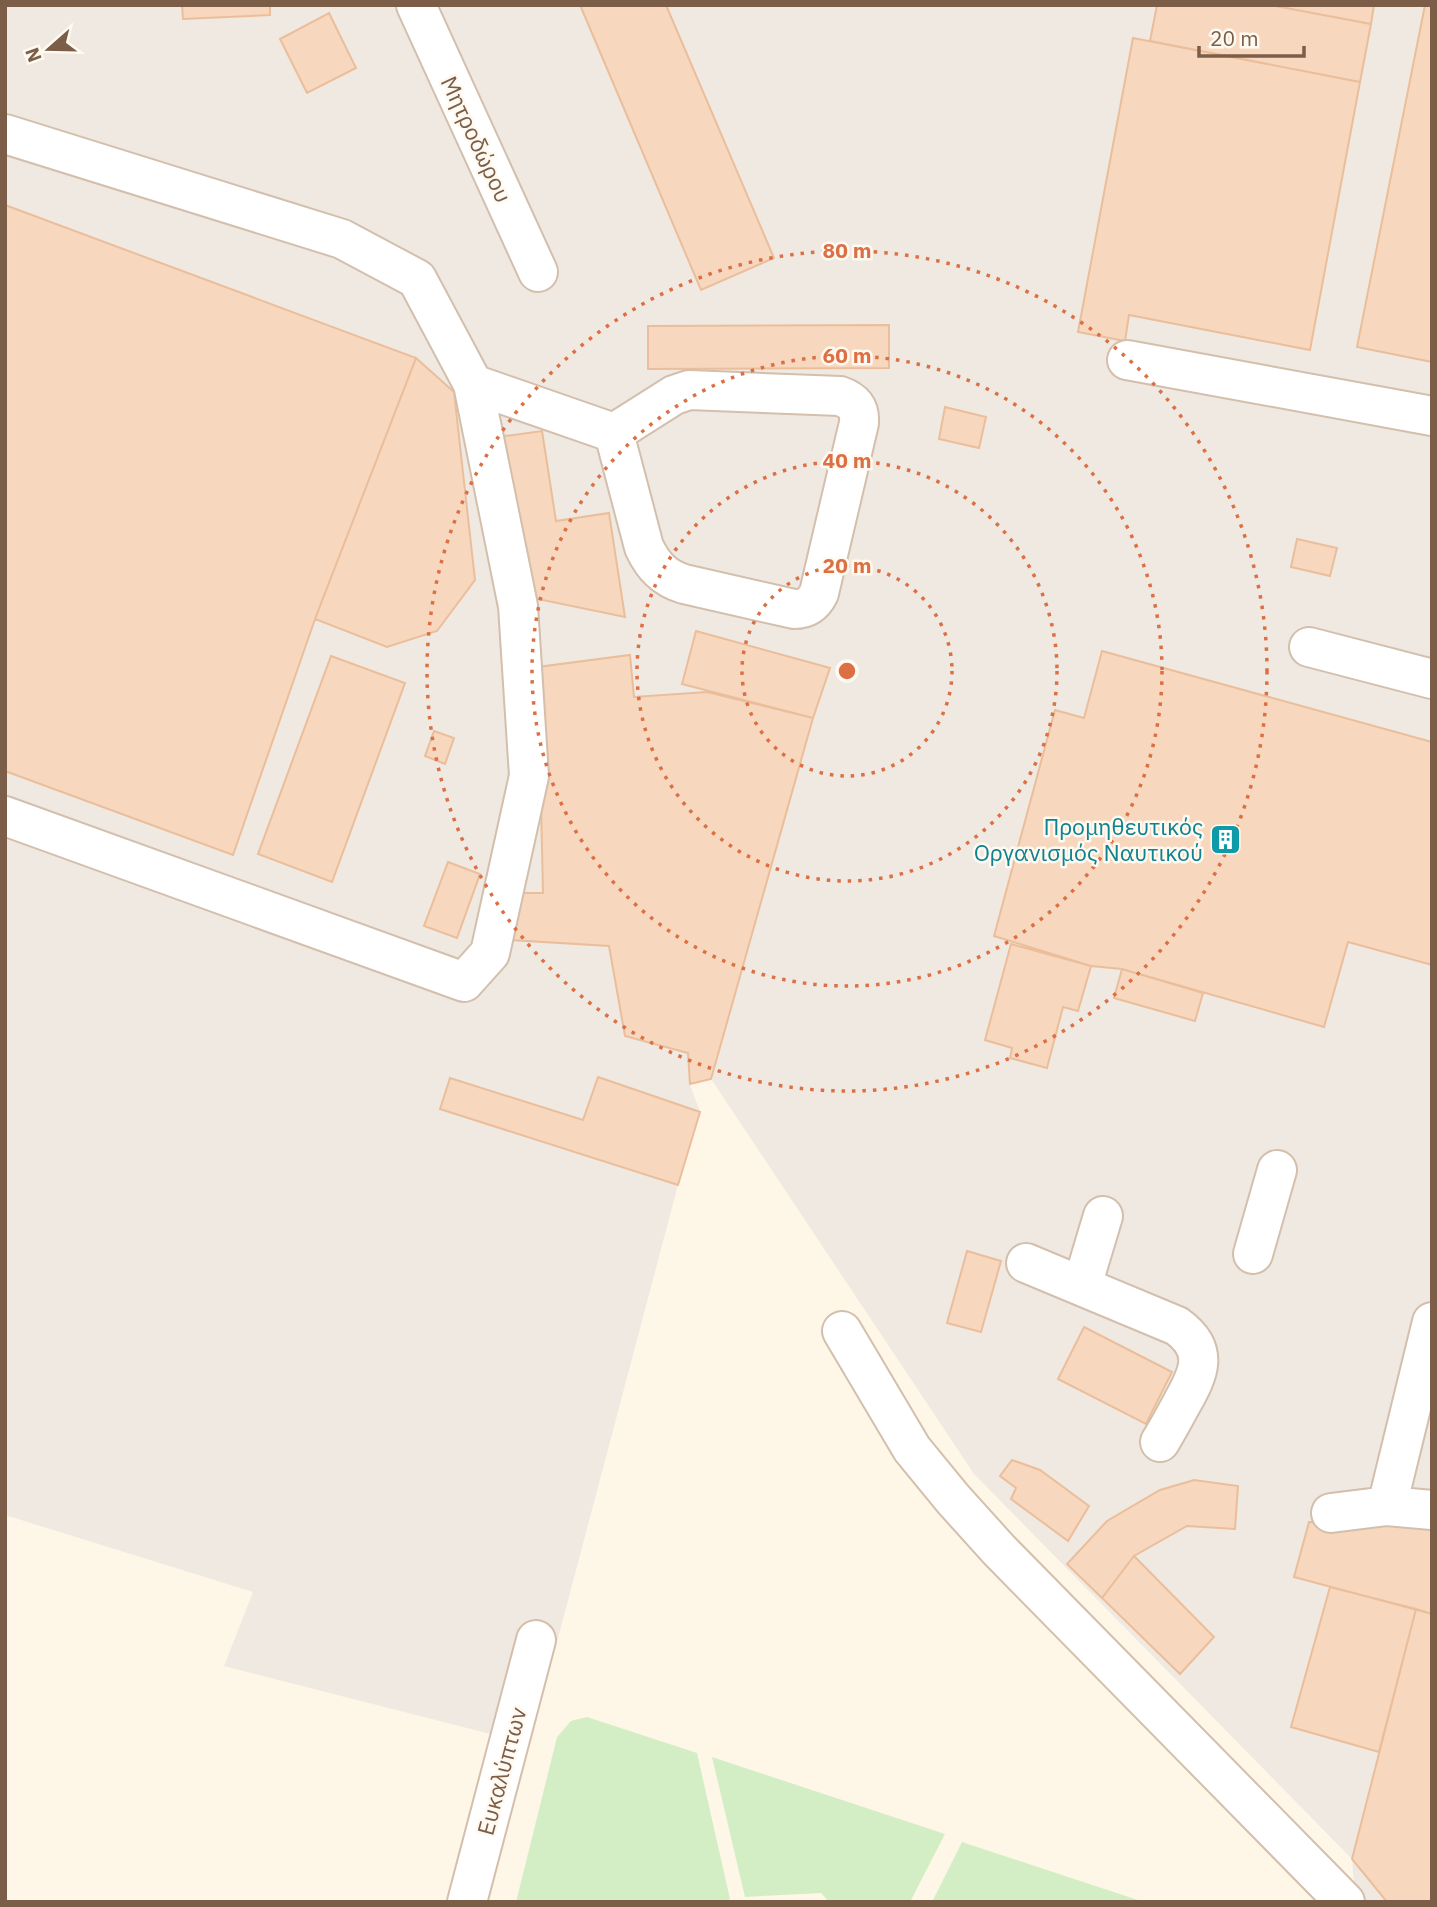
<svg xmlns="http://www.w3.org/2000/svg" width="1437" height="1907" font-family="'IBM Plex Sans',sans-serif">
<rect width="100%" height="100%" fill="#fef7e8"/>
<!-- industrial -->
<path fill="#efe9e1" d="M5,5H1432V1902H1355L1352,1859L974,1474L711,1079L690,1085L700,1112L678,1185L530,1744L224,1666L253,1592L5,1515Z"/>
<!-- green -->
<path fill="#d3eec4" d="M587,1717L697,1753L730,1899L725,1902H516L557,1737L571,1721Z
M712,1757L945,1834L910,1902H829L821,1893L745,1897Z
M962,1842L1144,1902H932Z"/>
<!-- building -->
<path fill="#f7d7bd" stroke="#ebbe9b" stroke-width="2" d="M182,5H270V15L183,19Z
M580,5H666L774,258L701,290Z
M1157,5H1270L1371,24L1360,82L1150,41Z
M1270,5H1374L1371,24Z
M1425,5H1432V362L1357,347Z
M329,13L356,68L307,93L280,39Z
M1133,38L1360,82L1310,350L1129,315L1125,341L1078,332Z
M5,205L416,358L315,619L233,855L5,771Z
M889,325V368L648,369V326Z
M416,358L454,392L475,580L437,631L387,647L315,619Z
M945,407L986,417L979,448L939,439Z
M542,431L556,521L609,513L625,617L523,596L498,437Z
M1297,539L1337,548L1330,576L1291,567Z
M696,631L830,668L813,718L682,684Z
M1102,651L1432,742V965L1348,942L1324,1027L1122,969L1091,966L994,936L1055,710L1084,718Z
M630,655L634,697L707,692L813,718L711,1079L690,1084L688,1053L625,1036L609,946L510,940L512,893H543L538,667Z
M331,656L405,683L332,882L258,854Z
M434,731L454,738L445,764L425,756Z
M448,862L480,874L457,938L424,926Z
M1011,944L1091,966L1078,1011L1063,1007L1047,1068L1010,1058L1012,1048L985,1040Z
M1122,969L1203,993L1195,1021L1114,998Z
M598,1077L700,1112L678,1185L440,1109L450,1078L583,1120Z
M967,1251L1001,1261L981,1332L947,1323Z
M1084,1327L1172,1372L1146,1424L1058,1379Z
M1012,1460L1040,1470L1089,1506L1068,1541L1011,1499L1016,1488L1000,1476Z
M1194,1480L1238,1486L1235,1529L1187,1526L1134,1556L1102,1598L1067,1564L1107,1521L1160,1490Z
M1309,1522L1432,1523V1614L1294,1577Z
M1134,1556L1214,1637L1180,1674L1102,1598Z
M1330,1587L1416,1609L1379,1752L1291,1727Z
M1416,1609L1432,1614V1902H1387L1352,1859Z"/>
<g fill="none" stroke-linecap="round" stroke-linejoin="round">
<defs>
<path id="minor" d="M416,5L538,272
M5,134L342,239L417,279L473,384L518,606L529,776L490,953L464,982L5,816
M1127,360L1432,416
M473,384L614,433L644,547C653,566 664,578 684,584L794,609C806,609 813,605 819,593L859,423C860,408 854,401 840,396L689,390L674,395L614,433
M1309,647L1432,679
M1253,1254L1277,1170
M1026,1263L1177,1326C1210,1350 1199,1373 1182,1403C1175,1416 1168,1429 1160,1442
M1082,1286L1103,1216
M842,1331L912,1449L953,1499L999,1550L1345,1902
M1387,1506L1432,1322
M1331,1513L1387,1506L1432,1510
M467,1902L536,1640"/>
</defs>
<!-- minor casing -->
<use href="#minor" stroke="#d3bfac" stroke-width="42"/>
<!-- minor -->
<use href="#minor" stroke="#fff" stroke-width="38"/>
</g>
<!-- distance rings -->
<g fill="none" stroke="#dc6f43" stroke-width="3.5" stroke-dasharray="3.5 7">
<circle cx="847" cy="671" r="105"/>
<circle cx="847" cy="671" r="210"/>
<circle cx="847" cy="671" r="315"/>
<circle cx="847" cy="671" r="420"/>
</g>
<!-- icons -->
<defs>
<symbol id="building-square" viewBox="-11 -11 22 22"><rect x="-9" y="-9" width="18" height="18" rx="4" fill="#0f9aa8" stroke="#fffaf1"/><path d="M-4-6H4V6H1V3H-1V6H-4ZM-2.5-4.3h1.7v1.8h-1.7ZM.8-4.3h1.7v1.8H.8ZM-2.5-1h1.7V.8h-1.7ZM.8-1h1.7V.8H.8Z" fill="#fff"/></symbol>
</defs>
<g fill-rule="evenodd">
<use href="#building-square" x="1208" y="822" width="35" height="35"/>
</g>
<g text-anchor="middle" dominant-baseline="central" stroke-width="5" stroke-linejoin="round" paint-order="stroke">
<!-- street labels -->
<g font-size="23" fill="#7c5e48" stroke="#fffaf1">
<text transform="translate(477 139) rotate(65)">Μητροδώρου</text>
<text transform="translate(501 1771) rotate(-75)">Ευκαλύπτων</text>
</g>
<!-- culture labels -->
<g font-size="23" fill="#0d838f" stroke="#fffaf1" text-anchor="end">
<text x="1203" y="826">Προμηθευτικός<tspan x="1203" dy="26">Οργανισμός Ναυτικού</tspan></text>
</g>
</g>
<circle cx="847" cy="671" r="10" fill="#dc6f43" stroke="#fffaf1" stroke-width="3.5"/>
<g font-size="21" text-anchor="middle" font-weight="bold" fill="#dc6f43" stroke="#fffaf1" stroke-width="5" stroke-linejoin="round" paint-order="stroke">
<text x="847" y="258">80 m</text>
<text x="847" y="363">60 m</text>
<text x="847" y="468">40 m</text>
<text x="847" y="573">20 m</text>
</g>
<!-- border -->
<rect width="1437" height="1907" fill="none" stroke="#7c5e48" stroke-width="14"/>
<!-- north arrow -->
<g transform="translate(49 49) rotate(250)" stroke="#fffaf1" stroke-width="5" paint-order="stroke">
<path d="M0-5L12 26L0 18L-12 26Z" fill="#7c5e48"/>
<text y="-10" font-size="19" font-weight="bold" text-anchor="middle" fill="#7c5e48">N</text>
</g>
<!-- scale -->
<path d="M1199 46v10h105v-10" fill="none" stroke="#7c5e48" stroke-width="3.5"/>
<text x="1210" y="46" font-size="21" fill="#7c5e48" stroke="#fffaf1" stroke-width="5" paint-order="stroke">20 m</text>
</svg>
